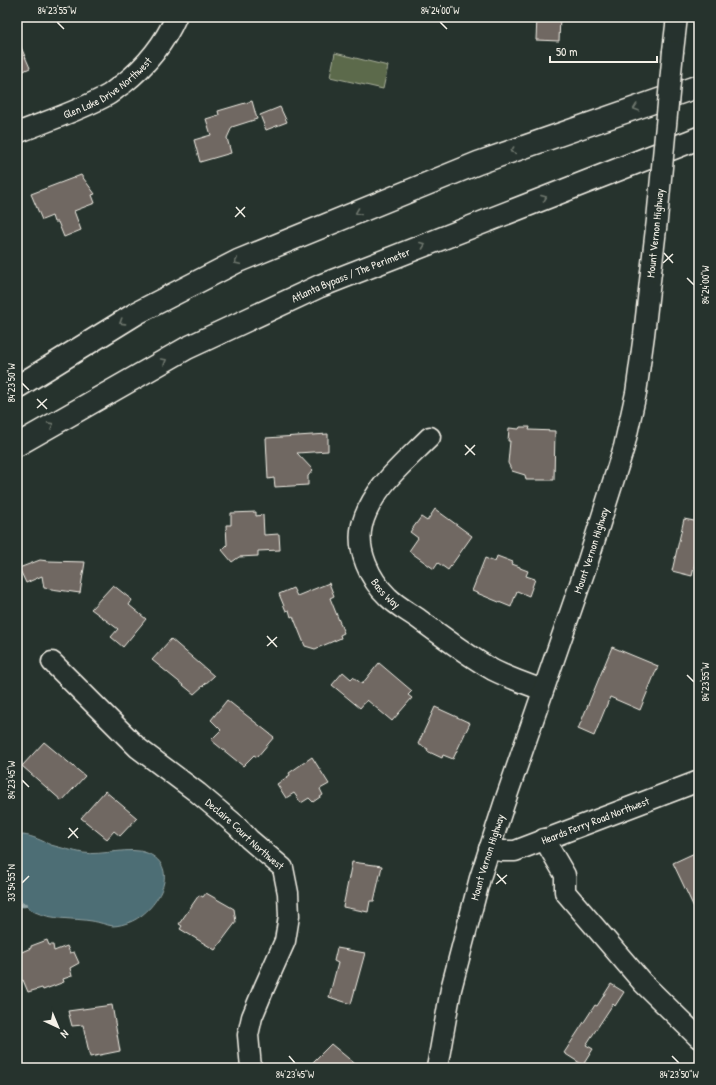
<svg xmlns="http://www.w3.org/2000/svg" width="716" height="1085" viewBox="0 0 716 1085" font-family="'Patrick Hand',sans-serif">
  <rect width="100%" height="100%" fill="#26332d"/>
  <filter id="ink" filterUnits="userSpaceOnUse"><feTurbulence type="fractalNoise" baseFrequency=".025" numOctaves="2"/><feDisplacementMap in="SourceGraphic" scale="8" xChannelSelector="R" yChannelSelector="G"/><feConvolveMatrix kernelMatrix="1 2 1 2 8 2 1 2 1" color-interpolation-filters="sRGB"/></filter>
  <g filter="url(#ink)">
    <path fill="#5c6b4c" stroke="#a8ae9a" d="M335,53l53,13 -5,23 -53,-12z"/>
    <path fill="#4e6e75" stroke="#90a2a3" d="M23,835c10,1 19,6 28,10 11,3 22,6 32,8 19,3 48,-7 64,0 36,15 9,59 -17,69 -5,2 -12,4 -17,4 -7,-1 -14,-4 -21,-5 -18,-3 -40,-1 -57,-9 -4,-2 -11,-7 -14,-11 -7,-9 -4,-49 -4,-63z"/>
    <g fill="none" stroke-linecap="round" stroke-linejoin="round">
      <path stroke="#90a2a3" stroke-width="4.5" d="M17,905h8"/>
    </g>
    <path fill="#706762" stroke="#f4f1e8" d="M537,17h23l-1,24 -23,-1z
      M17,38l13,30 -13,6z
      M252,101l5,18 -25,8 -5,11 4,15 -31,9 -6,-22 17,-5 -5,-16 13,-4 -1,-4z
      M280,107l7,15 -21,8 -6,-15z
      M81,175l14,19 -3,1 3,8 -21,8 7,19 -17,7 -6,-15h-4l-2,-6 -10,4 -11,-26z
      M520,427h10l-1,3 26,1 -1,49h-28l-1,-5 -13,-4 -4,-8 2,-22h-2l1,-13 10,1z
      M328,434v17l-31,2 16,17 -5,6v9l-33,2 -1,-9 -6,1 -2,-41z
      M435,509l37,27 -24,34 -10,-7 -4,6 -25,-18 9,-13 -8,-6 11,-15 6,4z
      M256,512v4l7,-1 1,20 15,-1 1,16 -22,1v5l-19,1 -7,5 -10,-12 5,-5 -1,-20h5v-12z
      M684,519l15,3v25l-7,29 -20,-5z
      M497,556l16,6 -1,2 8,3v1l8,3 -2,5 9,3 -6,17 -12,-5 -6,16 -39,-16 13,-33 10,4z
      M40,560l8,1 37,1 -5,31 -36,-5 -2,-12 -16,7 -7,-15z
      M329,583l5,13 -4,2 14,35 -4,2 1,3 -26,11 -10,-3 -12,-30 -2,1 -2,-7 -3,1 -7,-17 14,-6 4,8z
      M113,585l19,15 -3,5 17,14 -23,28 -12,-10 7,-8 -27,-20z
      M171,639l43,37 -20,18 -42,-34z
      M612,647l46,19 -18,44 -30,-13 -16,39 -16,-7z
      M379,663l33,28 -4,4 4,3 -20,23 -25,-21 -7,8 -28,-23 11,-13 8,7 2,-2 9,7z
      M227,700l47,37 -17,20 -3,-2 -11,11 -32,-26 10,-10 -10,-10z
      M435,707l35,16 -17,36 -10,-4 -1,3 -15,-7 1,-2 -10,-5z
      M44,742l41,34 -23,25 -40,-35z
      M312,757l17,27 -9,5 3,6 -10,7 -4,-4 -8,5 -7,-10 -8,5 -9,-14 13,-9 -1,-2z
      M105,791l32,27 -17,18 -6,-5 -7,8 -26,-21z
      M699,851v67l-26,-55z
      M352,862l30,4 -8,35h-4l-2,11 -25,-5z
      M206,893l28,16 2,13 -21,28 -35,-21 2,-3 -3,-2 20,-29 4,2z
      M47,940l2,5h4l1,6 13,-5 3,7 4,-1 5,11 -9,5 2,8 -9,3 1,3 -21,8 -1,-2 -14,4 -5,-12 -6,3v-29l14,-6v-2z
      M337,948l28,5 -14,51 -22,-7 9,-34 -4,-2z
      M611,984l13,8 -9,14 -2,-2 -27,41 7,4 -10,16 -19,-12 31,-48 2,1z
      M112,1005l8,46 -30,6 -7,-32 -11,1 -4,-15z
      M331,1044l29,24h-53z"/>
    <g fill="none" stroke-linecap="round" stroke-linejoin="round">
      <g stroke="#f4f1e8" stroke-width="23">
        <g id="minor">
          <path d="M673,51l4,-34"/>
          <path id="s1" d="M17,133c30,-12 62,-22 91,-38 5,-3 10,-8 15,-11 23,-18 41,-40 53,-67"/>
          <path id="s2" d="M430,437c-26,26 -58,51 -68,88 -6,25 8,55 26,72 9,9 21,15 32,23 23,17 48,36 73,50 16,8 33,14 50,20"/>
          <path id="s3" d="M52,662l86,86 60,45 39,33 12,13 34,29 5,25 1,23 -4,25 -21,47 -12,29 -4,18 3,33"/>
          <path d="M544,839l21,36v17l78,91 56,55"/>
          <path id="s4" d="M489,849l13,2h13l184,-70"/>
          <path id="s5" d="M437,1068l14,-79 29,-111 24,-74 84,-243 36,-114 12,-54 8,-58 7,-63"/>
        </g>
      </g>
      <g stroke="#f4f1e8" stroke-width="25">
        <g id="highway">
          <path d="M17,387l120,-74 101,-52 240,-98 221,-77"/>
          <path id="s6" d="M17,445l170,-97 133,-62 379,-148"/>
        </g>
      </g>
      <use href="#minor" stroke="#26332d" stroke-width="20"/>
      <use href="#highway" stroke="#26332d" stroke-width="22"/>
      <g stroke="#f4f1e8" stroke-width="23" stroke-linecap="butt">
        <path id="minor-bridge" d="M651,272l6,-52 16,-169"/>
      </g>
      <use href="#minor-bridge" stroke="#26332d" stroke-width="20"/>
    </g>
    <defs><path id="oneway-chevron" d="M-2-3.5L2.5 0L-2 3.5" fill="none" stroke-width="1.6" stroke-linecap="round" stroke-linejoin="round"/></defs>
    <g stroke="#6e766e">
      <use href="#oneway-chevron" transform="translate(636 108) rotate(161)"/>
      <use href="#oneway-chevron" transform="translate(513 151) rotate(160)"/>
      <use href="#oneway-chevron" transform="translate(544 198) rotate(-21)"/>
      <use href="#oneway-chevron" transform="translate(358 212) rotate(158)"/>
      <use href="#oneway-chevron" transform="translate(423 245) rotate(-21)"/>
      <use href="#oneway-chevron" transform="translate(237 262) rotate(155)"/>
      <use href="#oneway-chevron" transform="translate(122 322) rotate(148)"/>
      <use href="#oneway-chevron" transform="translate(164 361) rotate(-30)"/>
      <use href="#oneway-chevron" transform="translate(51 425) rotate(-29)"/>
    </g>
  </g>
  <path fill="none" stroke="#f4f1e8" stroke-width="1.5" d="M57,22l7,7M440,22l7,7M236,207l9,10M235,217l10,-10M664,253l9,10M663,263l10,-9M687,278l7,7M22,383l7,7M37,399l10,10M37,408l10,-9M465,445l10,10M465,455l10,-10M267,636l10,11M267,646l10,-9M687,675l7,7M22,780l7,7M69,828l9,10M68,838l10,-10M497,874l9,10M22,883l7,-7M496,884l11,-9M289,1056l6,7M672,1056l7,7"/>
  <g text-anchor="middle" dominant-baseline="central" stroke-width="3" stroke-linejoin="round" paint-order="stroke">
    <g font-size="11" fill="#f4f1e8" stroke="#26332d">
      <text stroke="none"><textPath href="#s1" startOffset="102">Glen Lake Drive Northwest</textPath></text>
      <text transform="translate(655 233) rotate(-84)">Mount Vernon Highway</text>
      <text stroke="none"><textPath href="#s6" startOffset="375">Atlanta Bypass / The Perimeter</textPath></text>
      <text stroke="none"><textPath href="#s5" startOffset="541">Mount Vernon Highway</textPath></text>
      <text stroke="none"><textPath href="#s2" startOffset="188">Bass Way</textPath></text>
      <text stroke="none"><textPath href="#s4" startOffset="112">Heards Ferry Road Northwest</textPath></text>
      <text stroke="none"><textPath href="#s3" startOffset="259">Declaire Court Northwest</textPath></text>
      <text stroke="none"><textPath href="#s5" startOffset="217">Mount Vernon Highway</textPath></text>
    </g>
  </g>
  <rect width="716" height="1085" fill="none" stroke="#26332d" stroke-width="44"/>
  <g transform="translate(58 1027) rotate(136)" stroke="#26332d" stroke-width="3" paint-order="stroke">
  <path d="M0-3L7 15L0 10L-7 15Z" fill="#f4f1e8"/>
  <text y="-6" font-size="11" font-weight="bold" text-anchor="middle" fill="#f4f1e8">N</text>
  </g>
  <path d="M550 56v6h107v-6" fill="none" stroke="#f4f1e8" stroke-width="2"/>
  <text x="556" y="56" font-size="12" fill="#f4f1e8" stroke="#26332d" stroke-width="3" paint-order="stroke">50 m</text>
  <rect x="22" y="22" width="672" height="1041" fill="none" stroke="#f4f1e8" stroke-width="1.5"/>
  <g font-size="10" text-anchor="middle" fill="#f4f1e8">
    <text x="57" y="14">84°23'55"W</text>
    <text x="440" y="14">84°24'00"W</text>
    <text transform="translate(705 285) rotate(-90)" y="4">84°24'00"W</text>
    <text transform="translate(11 383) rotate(-90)" y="4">84°23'50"W</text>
    <text transform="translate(705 682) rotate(-90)" y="4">84°23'55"W</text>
    <text transform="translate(11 780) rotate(-90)" y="4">84°23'45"W</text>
    <text transform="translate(11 883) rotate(-90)" y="4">33°54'55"N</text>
    <text x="295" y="1078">84°23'45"W</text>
    <text x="679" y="1078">84°23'50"W</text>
  </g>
</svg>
